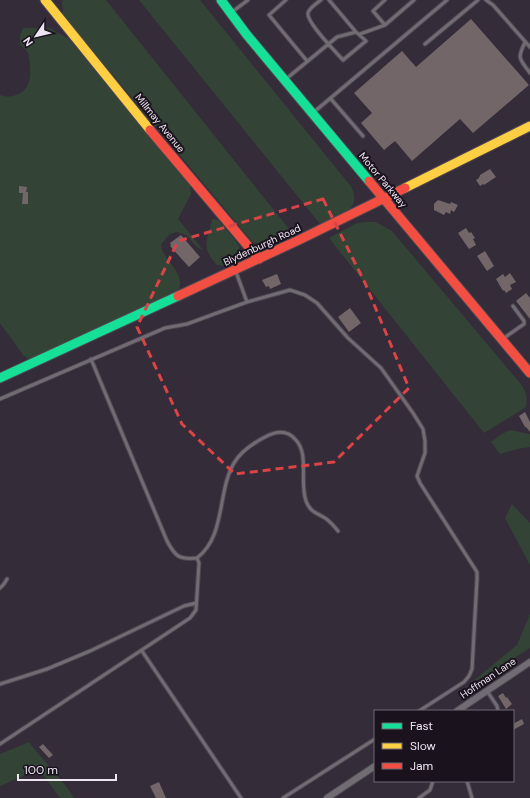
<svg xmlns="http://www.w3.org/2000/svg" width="530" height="798" viewBox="0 0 530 798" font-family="'DM Sans',sans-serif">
  <rect width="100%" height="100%" fill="#342c38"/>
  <path fill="#334436" d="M63,0h43l183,229 -2,6 -22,11h-7l-8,-7 -187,-224 -1,-13z
    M139,0h61l149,184c6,7 8,17 1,25l-30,15z
    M23,28h27l19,11 121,147 1,8 -13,25 25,31 -5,-2 -12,-13 -9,-3 -7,2 -9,10c1,15 19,24 19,39 0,4 -2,9 -4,12l-146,65 -6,-4 -24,-33v-228c6,2 10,2 16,0 18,-6 15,-27 12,-43l-8,-8v-9z
    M212,219l6,1c6,8 25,26 24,36l-18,10 -7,-1c-17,-18 -9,-25 -5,-46z
    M365,222h11l16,9 128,152c6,7 8,15 6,24l-42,26 -155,-195 28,-15z
    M510,430l20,4v13l-13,2 -17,5 -9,-12 9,-7z
    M512,504l18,19v42l-25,-47z
    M530,614v34l-41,26 -18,9 46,-38z
    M29,742c14,19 32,35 45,56h-14l-21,-29 -39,17v-32z"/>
  <path fill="#726669" d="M471,19l58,66 -56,48 -13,-14 -48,42 -17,-20 -11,9 -23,-27 11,-10 -18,-20 48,-42 14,16z
    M490,169l6,8 -12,8 -1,-1 -3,2 -4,-6 3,-2 1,-3z
    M19,186l8,1 -1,5h2v12h-6l1,-11h-4z
    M438,200l12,4 1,-2 7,3 -4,7 -3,-2 -1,4 -4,-2 -2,3 -10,-5v-6z
    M466,228l3,5 2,-1 4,6 -2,1 3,6 -7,4 -11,-16z
    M181,235l19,22 -11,10 -19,-21 1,-1 -1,-2z
    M485,251l9,15 -7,5 -10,-15z
    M510,273l6,9 -6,3 2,4 -6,4 -2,-3 -1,1 -7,-12 7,-5 2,3z
    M277,274l4,10 -11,5 -1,-3 -3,1 -4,-7z
    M526,293l4,5v21l-14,-18z
    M350,308l11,15 -12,9 -11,-15z
    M525,412l5,10v10l-4,-5h-1l-6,-11z
    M503,693l3,5 1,-1 5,7 -6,5 -8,-13z
    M522,719l2,5 -11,6v-6z
    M43,744l10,11 -4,3 -10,-11z
    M159,782l7,16h-10l-6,-12z"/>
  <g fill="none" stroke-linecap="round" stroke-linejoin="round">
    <g stroke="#4e4751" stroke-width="5">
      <path id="lane" d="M286,0l-17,15 38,46
        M329,0l27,32
        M486,0l7,5 37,42
        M232,12l16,-12
        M385,25l-12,-14 12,-11
        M360,34l25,-9 29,-25
        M525,42c-8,17 -6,16 5,31
        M425,44l53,-44
        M286,79l51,-42 19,-5 10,9 -23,19c-7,-8 -37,-38 -35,-47 1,-5 9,-10 13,-13
        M331,99l32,37
        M314,112l133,-112
        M236,272l11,30
        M504,338l20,-14v-3l-11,-15
        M91,359l76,182c8,15 12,19 30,17
        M0,399l165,-71 22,-4 60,-22 43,-12 15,5 12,8 31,35 33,30 32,45 10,16 2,12v12l-8,23 3,7 57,89v7l-5,90 -3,7 -5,6 -45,29
        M0,588l4,-4 3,-5
        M142,651l99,147
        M0,684l47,-15 43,-18 94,-45 12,-3
        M487,691l10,15 1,5
        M0,744l190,-126 6,-8 3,-47 -2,-5c29,-22 20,-66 37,-95 7,-12 21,-21 33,-27 10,-5 20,-6 28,3 15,15 4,42 11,62 4,11 11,12 19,17 6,4 9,8 13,13
        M467,781l5,17
        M283,798l92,-59
        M419,798l11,-8 3,-9"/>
    </g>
    <g stroke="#4e4751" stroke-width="8">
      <path id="street" d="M457,711l73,-49
        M327,798l48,-32"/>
    </g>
    <g stroke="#4e4751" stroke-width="11">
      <path id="fast" d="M221,0l26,35 122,146
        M0,378l178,-82"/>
    </g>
    <g stroke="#4e4751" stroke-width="11">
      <path id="slow" d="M45,0l105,130
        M405,188l125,-62"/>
    </g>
    <g stroke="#4e4751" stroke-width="11">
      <path id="jam" d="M150,130l109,129
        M369,181l161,192
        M178,296l123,-57 104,-51"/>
    </g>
    <use href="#lane" stroke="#716b74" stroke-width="3"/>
    <use href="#street" stroke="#716b74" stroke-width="6"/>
    <use href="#fast" stroke="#16e098" stroke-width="9"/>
    <use href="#slow" stroke="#ffcf43" stroke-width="9"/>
    <use href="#jam" stroke="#f24e42" stroke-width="9"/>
  </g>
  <path fill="none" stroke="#da4446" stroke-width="3" stroke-dasharray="8 5" stroke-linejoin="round" d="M323,199l42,84 44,105 -75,74 -99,12 -53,-50 -45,-97 41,-86z"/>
  <g text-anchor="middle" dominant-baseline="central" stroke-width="4" stroke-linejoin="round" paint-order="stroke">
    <g font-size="10" fill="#eee5f3" stroke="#1a131d">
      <text transform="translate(160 123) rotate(51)">Millmay Avenue</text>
      <text transform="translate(383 180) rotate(50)">Motor Parkway</text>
      <text transform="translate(262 245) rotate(-25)">Blydenburgh Road</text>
      <text transform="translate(488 678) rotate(-34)">Hoffman Lane</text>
    </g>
  </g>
  <rect x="374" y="710" width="140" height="72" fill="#1a131d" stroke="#6f6773"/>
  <rect x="382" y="723" width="20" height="6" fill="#16e098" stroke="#6f6773"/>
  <text x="410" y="730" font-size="12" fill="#eee5f3">Fast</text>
  <rect x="382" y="743" width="20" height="6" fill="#ffcf43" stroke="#6f6773"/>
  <text x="410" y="750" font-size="12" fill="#eee5f3">Slow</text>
  <rect x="382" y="763" width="20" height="6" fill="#f24e42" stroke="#6f6773"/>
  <text x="410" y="770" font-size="12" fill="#eee5f3">Jam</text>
  <g transform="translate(36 36) rotate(235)" stroke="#1a131d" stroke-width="3" paint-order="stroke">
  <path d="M0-3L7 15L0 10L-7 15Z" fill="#eee5f3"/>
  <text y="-6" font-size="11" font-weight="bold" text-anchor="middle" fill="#eee5f3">N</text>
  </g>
  <path d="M18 774v6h98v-6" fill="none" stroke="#eee5f3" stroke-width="2"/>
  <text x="24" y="774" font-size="12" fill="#eee5f3" stroke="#1a131d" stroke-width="3" paint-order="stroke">100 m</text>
</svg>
